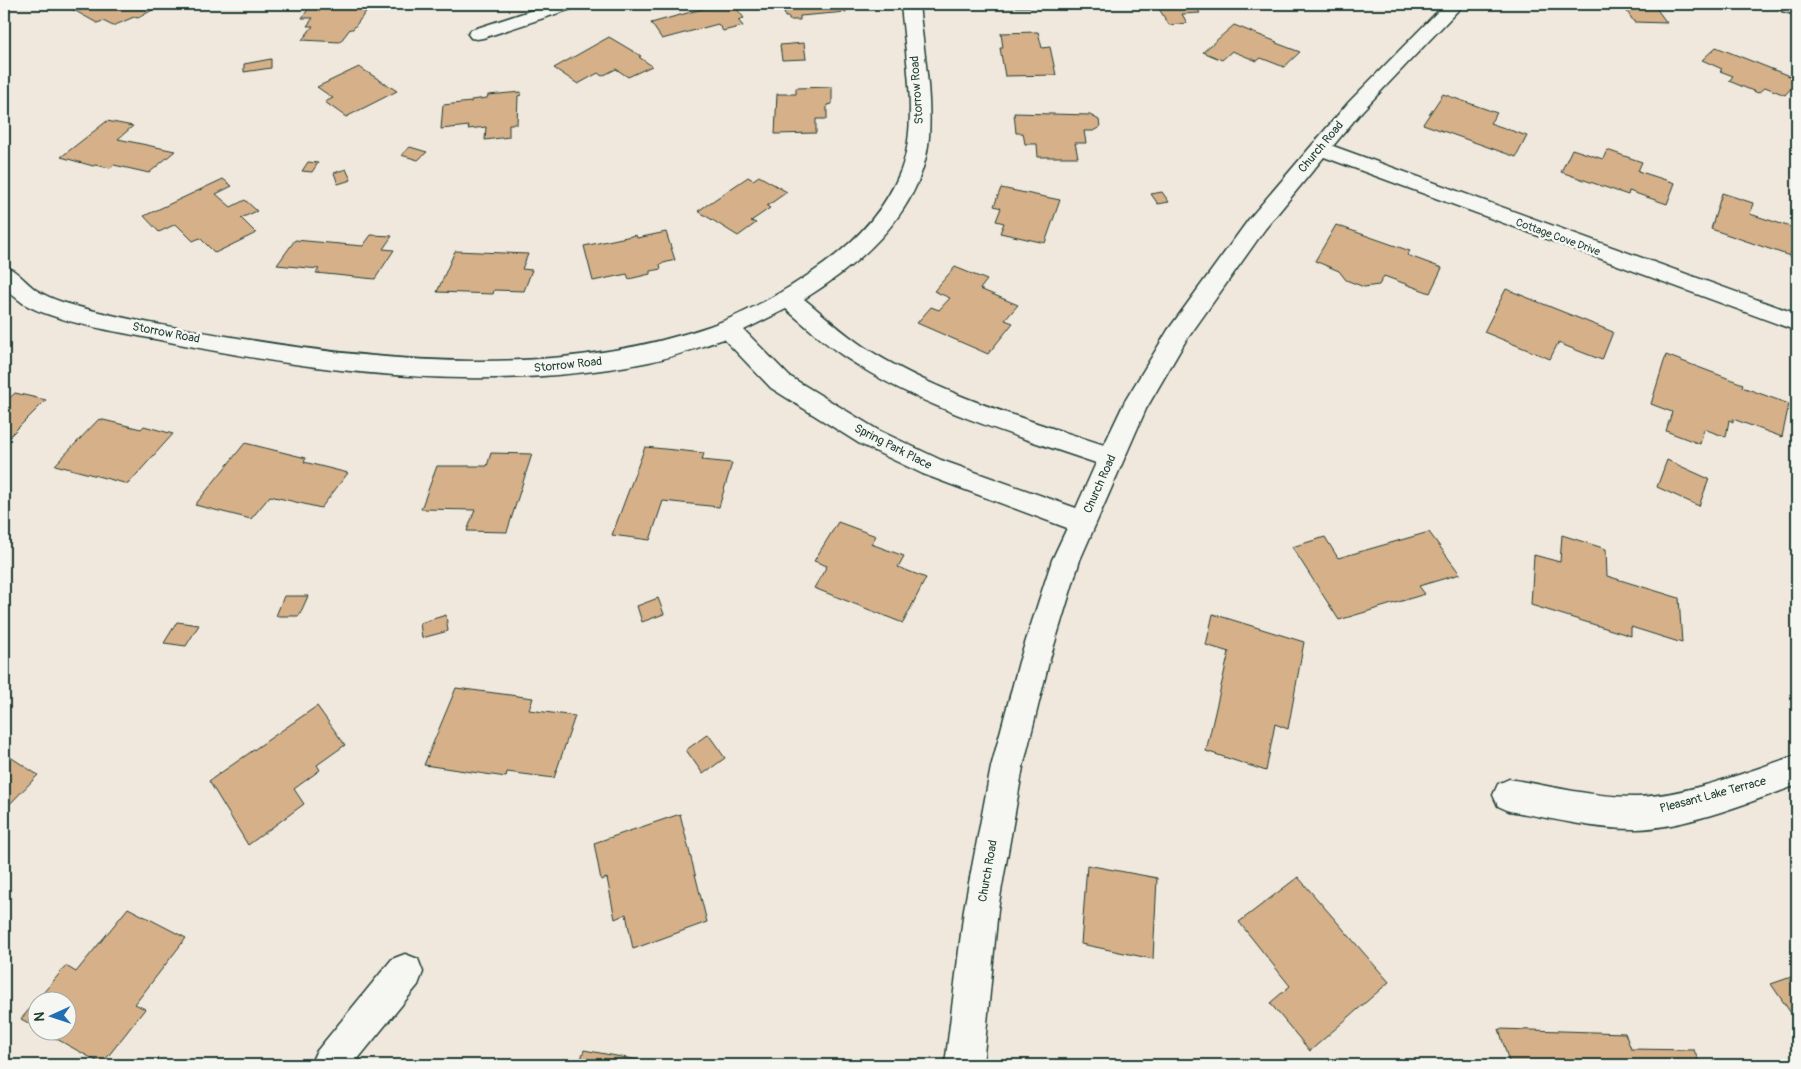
<svg xmlns="http://www.w3.org/2000/svg" width="1801" height="1069" viewBox="0 0 1801 1069" font-family="Pangolin,sans-serif">
  <rect width="100%" height="100%" fill="#f0e8dd"/>
  <filter id="ink" filterUnits="userSpaceOnUse"><feTurbulence type="fractalNoise" baseFrequency=".02" numOctaves="2"/><feDisplacementMap in="SourceGraphic" scale="10" xChannelSelector="R" yChannelSelector="G"/><feConvolveMatrix kernelMatrix="1 2 1 2 8 2 1 2 1" color-interpolation-filters="sRGB"/></filter>
  <g filter="url(#ink)">
    <path fill="#d6b088" stroke="#1f3d34" d="M80,4h83l-25,14 -4,-1 -21,9 -10,-5 -6,2 -27,-15z
      M325,4h14l32,1 -18,24h-3l-10,13 -38,-2 11,-14h-6l6,-8h-11l7,-10h12z
      M720,4h13l11,14 -6,2 5,6 -20,5 -5,-7 -56,15 -11,-16z
      M783,4h61l2,8 -46,4v4h-11v-3h-4z
      M997,4h37v3h-37z
      M1156,4h38l6,9 -18,1 5,9 -18,2z
      M1622,4h37l3,4h-6l11,15 -33,-1z
      M1234,25l43,17 -1,1 24,9 -16,15 -23,-9 -4,3 -25,-10 -10,9 -19,-8z
      M1038,32l4,16 8,-1 6,28 -51,1 -5,-28h3l-2,-15z
      M609,37l32,19 -2,1 13,9 -24,11 -12,-8 -14,7 -4,-3 -20,11 -24,-16z
      M804,43l2,16 -24,1 -2,-15z
      M1716,47l81,32v3l-12,13 -20,-8 -7,6 -29,-12 4,-5 -13,-5 2,-2 -20,-9z
      M271,59v9l-27,4v-8z
      M359,67l38,24 -51,26 -21,-15 8,-4 -16,-11z
      M832,87v17l-5,1v14h-11v14l-41,1 2,-40h19v-6z
      M521,92v3l-3,1 -1,28h-8v13l-24,3 1,-13 -18,2 1,-3 -28,3 2,-24 28,-3v-2l16,-2 1,-3z
      M1443,94l54,19 -7,10 37,13 -11,21 -93,-33z
      M1014,113l76,2 9,5 1,7 -7,4h-9l2,12h-11l3,14h-40l-1,-13h-12l-2,-11h-7z
      M107,121l26,5 -15,13 57,12 -26,22 -35,-8 -4,3 -15,-3 -2,1 -32,-9z
      M410,147l17,5 -9,8 -17,-5z
      M1572,149l31,10 4,-9 35,12 -4,9 37,12 -8,21 -38,-13 -1,4 -67,-23z
      M308,162l10,1 -6,9 -10,-1z
      M346,169l5,11 -13,4 -4,-11z
      M759,176l28,16 -20,14 3,2 -19,13 5,2 -18,13 -40,-25 50,-34 5,3z
      M223,179l9,7 -16,8 15,13 14,-7 12,11 -16,7 15,15 -41,20 -15,-15 -7,3 -17,-17 -17,8 -15,-16z
      M1001,188l59,12 -15,43 -45,-10 4,-10 -8,-2 5,-13 -7,-2z
      M1162,192l7,10 -11,2 -7,-10z
      M1722,193l31,10 -3,11 47,15v25l-6,-2 -1,4 -79,-27z
      M1336,225l74,26 -3,4 35,13 -12,25 -46,-17 -5,9 -15,2 -18,-7 -7,-9 -24,-10z
      M666,232l9,28 -15,4 1,5 -11,2v3l-21,5 -2,-5 -34,7 -9,-35 52,-11 1,3z
      M371,235l21,1 -9,13 11,1 -19,29 -59,-6 3,-4 -42,-4 18,-25 68,6z
      M455,251l73,3 -6,15 10,1 -8,21 -30,-1 -1,4 -56,-2z
      M955,267l32,13 -7,9 38,16 -13,15 8,3 -25,31 -71,-31 14,-16 8,3 11,-12 -16,-7z
      M1506,289l107,43 -11,28 -44,-17 -8,16 -66,-27z
      M1666,355l77,29 -1,3 47,17 -7,33 -49,-18v3l-4,-2 -3,17 -22,-8 -4,15 -34,-13 6,-19 -21,-8z
      M15,393l31,7 -42,42v-39z
      M99,419l42,10 3,-3 29,8 -45,50 -73,-19z
      M245,443l61,15 -2,4 44,11 -27,35 -51,-12 -19,23 -56,-14z
      M645,447l59,6 -2,7 30,3 -13,44 -56,-6 -13,39 -38,-5z
      M491,453l41,1 -25,78 -40,-1 8,-21 -54,-1 16,-43h50z
      M1667,460l42,19 -10,27 -42,-19z
      M838,522l38,14 -5,8 33,12 -6,11 28,11 -23,45 -89,-35 13,-22 -13,-5z
      M1429,532l31,42 -41,12 6,8 -86,26 -47,-73 33,-10 13,21z
      M1562,535l44,14 1,27 72,22 3,45 -51,-16v9l-100,-31 3,-50 26,7z
      M284,596h24l-9,20h-23z
      M658,598l6,16 -22,8 -5,-16z
      M1213,614l91,28 -16,87 -13,-5 -9,47 -60,-20 23,-99 -23,-7z
      M446,615l2,16 -26,7 -2,-15z
      M177,622l22,3 -13,21 -22,-3z
      M456,688l77,10 -4,12 46,6 -21,62 -47,-6 -1,5 -82,-12z
      M317,706l28,39 -28,20 3,5 -26,19 10,15 -56,41 -39,-64z
      M708,734l17,24 -22,16 -17,-24z
      M4,753l34,22 -34,35z
      M680,814l27,108 -74,27 -7,-35 -11,5 -8,-41 -6,2 -7,-37z
      M1087,865l70,13 -4,81 -72,-15z
      M1298,877l91,105 -79,69 -40,-48 20,-17 -51,-64z
      M128,908l58,30 -51,66 10,5 -43,55 -58,-32h24v-30h-30v26l-17,-9 45,-53 10,6z
      M1797,975v47l-26,-38z
      M1499,1029l126,4 6,16 63,1 6,15h-190z
      M584,1050l59,11 -1,4h-63z"/>
    <g fill="none" stroke-linecap="round" stroke-linejoin="round">
      <g stroke="#1f3d34" stroke-width="3">
        <path id="minor" d="M551,4h26l-3,4 -91,30 -6,1 -6,-1 -3,-4 3,-4z
          M901,4h18c4,43 13,89 10,133 -6,73 -67,126 -125,162 20,16 39,34 60,48 73,47 158,71 240,98l21,-44 43,-71 81,-111 99,-116 97,-99h19l-102,107 -29,35 464,168v17l-473,-174 -59,72 -80,113 -39,67 -66,151 -31,102 -26,105 -25,142 -15,156h-38l19,-156 27,-142 28,-105 33,-102 15,-32 -144,-54 -63,-30 -89,-56 -47,-49c-25,8 -50,18 -75,23 -164,33 -332,11 -494,-23 -37,-7 -99,-17 -131,-35 -7,-5 -14,-11 -20,-17v-21c13,4 21,16 32,24 8,5 17,9 26,12 52,16 110,25 164,34 159,27 329,43 484,-10 30,-10 66,-30 92,-47 43,-27 80,-61 99,-109 18,-48 4,-116 0,-166zM786,309c20,17 40,36 62,50 76,50 163,75 248,104l-20,45 -135,-48 -63,-30 -89,-54 -45,-46z
          M1781,4h16v11l-15,-4 -3,-4z
          M1797,755v30c-46,17 -112,43 -160,44 -43,1 -86,-11 -128,-18l-11,-5 -5,-11 5,-11 11,-5c42,7 86,19 129,18 51,-2 111,-26 159,-42z
          M405,954l13,5 5,13 -5,13 -65,80h-43l6,-13 76,-93z"/>
      </g>
      <use href="#minor" fill="#f6f6f2" fill-rule="evenodd"/>
    </g>
  </g>
  <g text-anchor="middle" dominant-baseline="central" stroke-width="5" stroke-linejoin="round" paint-order="stroke">
    <g font-size="11" fill="#1f3d34" stroke="#f6f6f2">
      <text transform="translate(1558 237) rotate(20)">Cottage Cove Drive</text>
    </g>
    <g font-size="12" fill="#1f3d34" stroke="#f6f6f2">
      <text transform="translate(917 90) rotate(-94)">Storrow Road</text>
      <text transform="translate(1321 147) rotate(-50)">Church Road</text>
      <text transform="translate(166 333) rotate(11)">Storrow Road</text>
      <text transform="translate(568 365) rotate(-6)">Storrow Road</text>
      <text transform="translate(893 447) rotate(27)">Spring Park Place</text>
      <text transform="translate(1100 484) rotate(-66)">Church Road</text>
      <text transform="translate(1713 795) rotate(-15)">Pleasant Lake Terrace</text>
      <text transform="translate(988 871) rotate(-80)">Church Road</text>
    </g>
  </g>
  <rect width="1801" height="1069" fill="none" stroke="#f6f6f2" stroke-width="20"/>
  <rect x="10" y="10" width="1781" height="1049" fill="none" stroke="#1f3d34" stroke-width="2" filter="url(#ink)"/>
  <g transform="translate(52 1016) rotate(267)"><circle r="24" fill="#f6f6f2" stroke="#a0aca6"/>
  <path d="M0-4L9 19L0 12L-9 19Z" fill="#1f6fb2"/>
  <text y="-8" font-size="14" font-weight="bold" text-anchor="middle" fill="#1f3d34">N</text>
  </g>
</svg>
